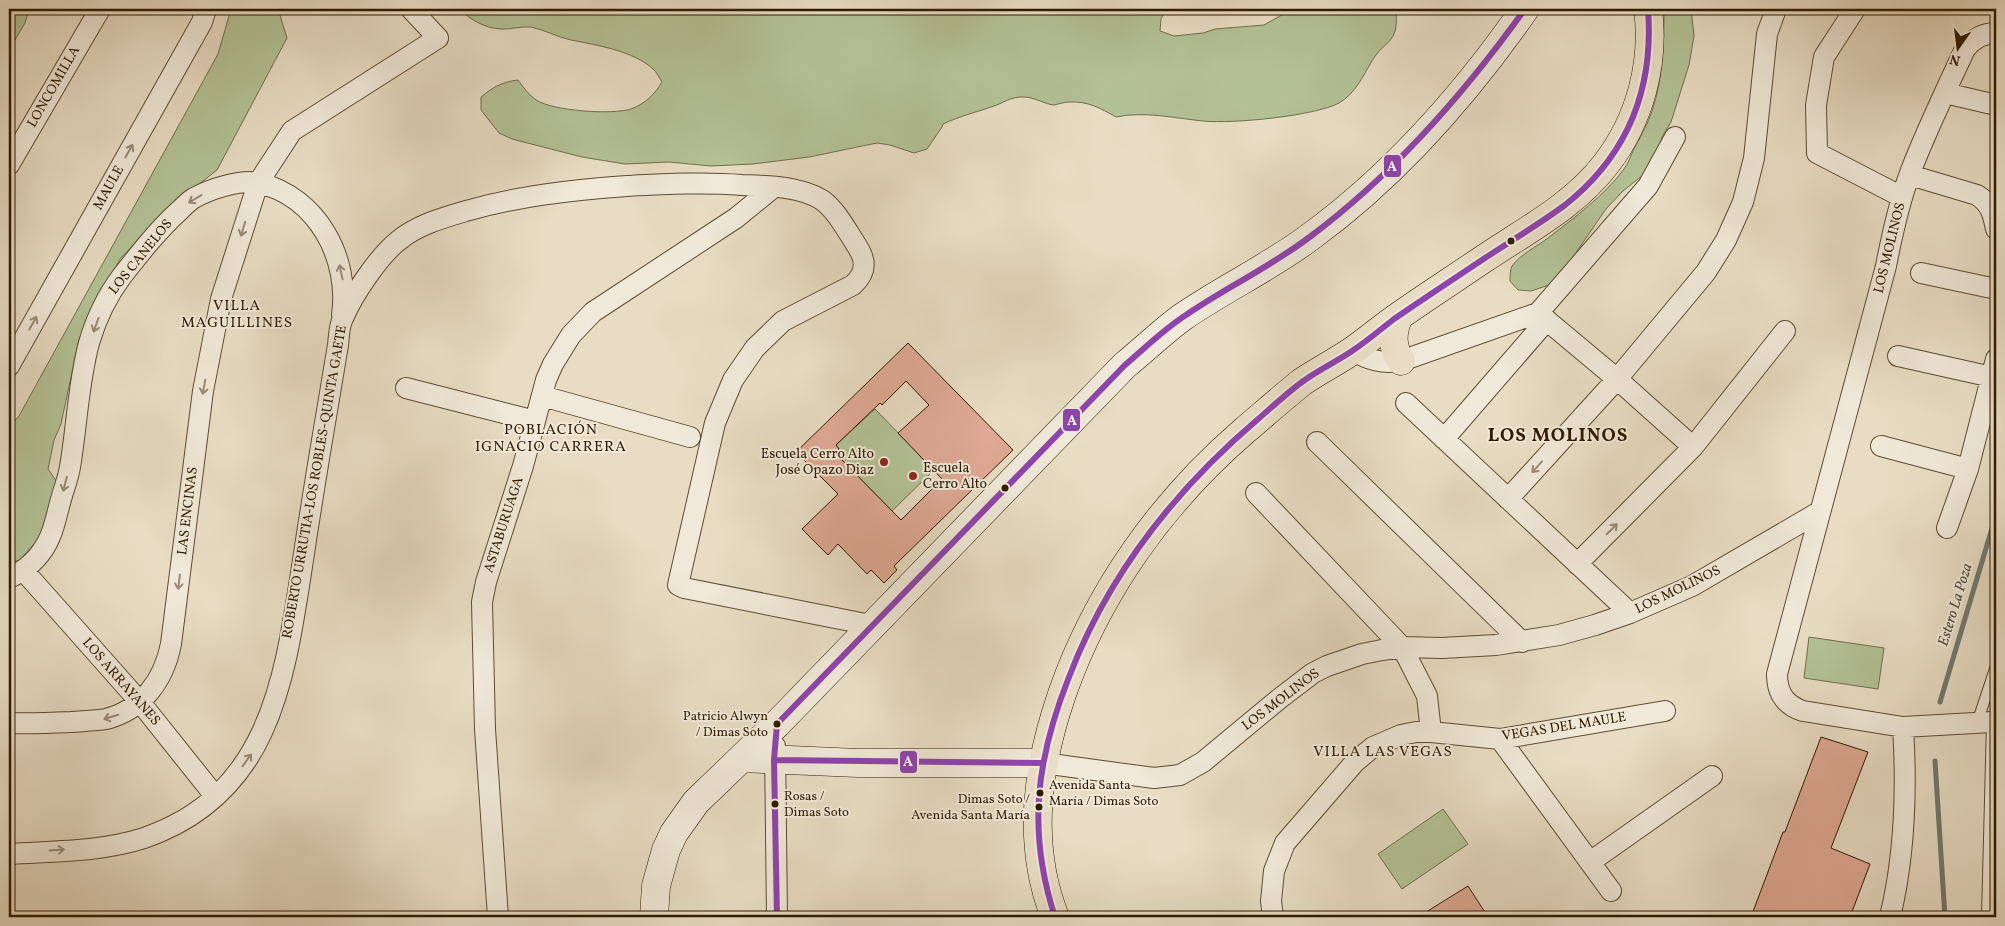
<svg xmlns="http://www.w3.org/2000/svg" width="2005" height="926" viewBox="0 0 2005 926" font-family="Vollkorn,serif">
  <rect width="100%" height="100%" fill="#e8ddc4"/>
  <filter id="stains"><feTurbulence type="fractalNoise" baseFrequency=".004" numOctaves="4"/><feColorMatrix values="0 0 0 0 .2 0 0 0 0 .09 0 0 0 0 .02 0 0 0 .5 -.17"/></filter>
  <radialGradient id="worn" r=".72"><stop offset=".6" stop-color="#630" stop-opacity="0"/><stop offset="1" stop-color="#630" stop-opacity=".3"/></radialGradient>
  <path fill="#b3c296" stroke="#716e4b" d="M9,9h20l-4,14 -16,27z
    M231,9h47l9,29 -70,132 -51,40 -46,49 -41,80 -18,85 -7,16 -6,29 9,13 -15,53 -23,26h-10v-134l10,-11 199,-362z
    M460,9h706l-5,10 -1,12 14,5 29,-3 12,-4 49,-4 25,-14 8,-2h95l4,4c3,31 -12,27 -24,48 -9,15 -17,33 -33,42 -25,13 -106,21 -136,18 -29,-3 -58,-10 -87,-4 -16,-9 -28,-16 -47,-15 -5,0 -10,2 -15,3 -7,0 -20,-8 -30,-8 -13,-1 -22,7 -33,10 -17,6 -31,9 -48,17l-1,3 -15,22 -13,4 -24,-8 -13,-2 -68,14 -56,7 -42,2 -42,-4 -44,2 -43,-7 -70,-18 -13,-6 -18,-23v-13c12,-10 21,-15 37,-17 5,7 11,15 18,20 17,11 76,15 95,9 14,-5 24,-15 31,-27 -3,-4 -5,-10 -9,-13 -19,-18 -57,-24 -82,-29 -14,-3 -26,-10 -40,-13 -11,-1 -21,3 -31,2 -15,-1 -30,-9 -40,-20z
    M1664,9h27l3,27 -5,29 -18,57 -9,15 -4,14 -15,24 -20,16 -17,18 -51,74 -24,8 -13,-1 -8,-9c0,-5 0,-11 2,-15 9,-12 24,-19 36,-28 26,-20 57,-43 76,-69 6,-8 7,-16 12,-24 6,-11 12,-22 16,-34 11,-32 12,-69 12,-102z
    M875,409l59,61 -42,41 -57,-58 4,-4 -3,-4z
    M1809,637l75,11 -6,41 -74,-11z
    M1443,809l25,35 -66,45 -24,-35z"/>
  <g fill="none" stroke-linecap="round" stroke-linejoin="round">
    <path stroke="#6f7a71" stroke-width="5" d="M1940,702l56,-187
      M1935,761l10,156"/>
  </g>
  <path fill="#dfa995" stroke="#2f1b00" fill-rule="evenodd" d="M908,343l105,107 -119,116 3,4 -13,13 -13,-13 -4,4 -29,-30 -10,11 -26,-26 36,-35 -42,-42zM906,381l23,24 -31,28 44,46 -41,41 -66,-67 4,-4 -3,-4 44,-42 2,2z
    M1821,737l47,15 -37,96 39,16 -20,53h-99l32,-85h2z
    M1468,886l20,31h-70z"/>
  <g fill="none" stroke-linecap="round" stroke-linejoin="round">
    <g stroke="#5d4c31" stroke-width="12">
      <path id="lane" d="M1977,723l19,-57
        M1987,917l5,-195 3,-1"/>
    </g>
    <g stroke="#5d4c31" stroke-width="22">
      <path id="street" d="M1855,9l-31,48 -8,48 1,48 85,44
        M1945,93l51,12
        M9,165l91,-156
        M1910,175l67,20c14,9 16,19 19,34
        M1921,273l75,16
        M1538,313l79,66 76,68
        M1352,350c16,10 30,14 49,11l137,-48 110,-127 27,-49
        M1898,356l94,21
        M9,366l193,-344 4,-13
        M406,388l129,33
        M542,396l148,41
        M1406,403l224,210
        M1444,439l103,-119
        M1317,442l205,200
        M1881,446l87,23
        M1256,493l146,154 25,49 4,36
        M1508,499l109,-120 89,-107 20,-32 17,-38 11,-44 13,-124 9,-25
        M1947,528l21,-59 28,-110
        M1577,564l116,-117 92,-116
        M23,570l117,132 75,94
        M9,578c16,-7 30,-20 38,-35 7,-12 9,-26 13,-40 3,-12 8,-24 10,-36 7,-41 8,-83 19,-124 7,-24 18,-47 33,-67 18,-23 36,-46 58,-66 4,-4 9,-9 14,-12 16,-9 47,-19 65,-15 59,14 91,76 83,132
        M1992,722l-89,5 -100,-16c-18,-6 -26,-18 -26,-37l109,-408c6,-31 13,-63 24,-93 16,-42 36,-83 55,-124 8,-10 18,-16 31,-16
        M9,723c20,1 41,0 62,-1 11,-1 24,-1 35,-3 36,-9 58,-39 65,-75l32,-253 18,-92 37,-116 34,-52 146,-93 -27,-29
        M1500,739l111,152
        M775,746l2,171
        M1043,763l111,15 26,-3 23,-13 76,-63 34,-26 14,-7 35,-12 20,-4 20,-3 40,1 54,-3 63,-10 36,-10 35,-12 62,-27 127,-74
        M9,854c44,-3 92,-2 135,-16 128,-44 141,-162 159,-278 8,-54 17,-108 26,-161 3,-18 6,-36 9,-54 1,-9 1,-19 5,-27 10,-23 35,-61 55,-77 19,-16 44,-23 68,-30 52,-15 106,-21 161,-25 39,-2 76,-4 115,-1 25,1 58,1 80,15 14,10 24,29 33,43 11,16 13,28 -2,42l-70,36 -28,27 -22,32 -18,43 -37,162 6,3 187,37
        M1590,862l122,-86
        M498,917l-13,-188 -3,-127 4,-20 37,-116 23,-86 7,-16 18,-29 22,-23 143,-94 38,-31
        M1273,917l-2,-16 3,-30 11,-28 70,-81 18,-15 28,-12 15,-3h15l69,7 165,-28
        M1890,917c15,-62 17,-126 13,-190"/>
    </g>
    <g stroke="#2f1b00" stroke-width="29">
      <path id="secondary" d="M742,758l116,5h185
        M654,917l2,-31 10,-36 8,-17 22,-31 81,-78 348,-359c20,-16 39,-35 59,-49 41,-28 86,-49 126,-79 85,-62 155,-142 215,-228"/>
    </g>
    <g stroke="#2f1b00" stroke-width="29">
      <path id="primary" d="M1399,316c-7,16 -8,30 2,45
        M1055,917c-29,-74 -18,-150 7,-223 36,-103 100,-192 182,-263 19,-16 38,-33 58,-49 16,-11 34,-20 50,-31 16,-11 31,-24 47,-35 27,-19 55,-37 83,-56 43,-29 92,-54 124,-96 34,-44 49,-101 42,-155"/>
    </g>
    <use href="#lane" stroke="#f0e9d9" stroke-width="10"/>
    <use href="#street" stroke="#f0e9d9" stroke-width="20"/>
    <use href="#secondary" stroke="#f0e9d9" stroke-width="28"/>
    <use href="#primary" stroke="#e8ddc4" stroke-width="28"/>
    <g stroke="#f0e9d9" stroke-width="10">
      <path id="bus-1" d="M774,760l269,3
        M777,917l-3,-157 3,-36 348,-359c20,-17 39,-36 61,-50 41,-28 86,-49 125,-79 84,-63 153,-142 214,-227
        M1055,917c-28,-86 -19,-157 14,-240 39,-102 106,-187 188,-257 15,-13 30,-27 45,-38 16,-12 34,-20 50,-31 15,-10 28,-21 42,-32 29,-20 58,-39 88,-59 27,-18 56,-35 83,-55 63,-50 89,-117 83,-196"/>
    </g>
    <use href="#bus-1" stroke="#8e44ad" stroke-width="6"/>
  </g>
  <defs><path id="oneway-shaft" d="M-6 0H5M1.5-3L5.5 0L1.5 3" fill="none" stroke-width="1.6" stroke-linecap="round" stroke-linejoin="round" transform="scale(1.25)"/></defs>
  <g stroke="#998c77">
    <use href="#oneway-shaft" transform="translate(129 151) rotate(-61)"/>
    <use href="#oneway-shaft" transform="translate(195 199) rotate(149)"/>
    <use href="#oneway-shaft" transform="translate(243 229) rotate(107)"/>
    <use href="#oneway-shaft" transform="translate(341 272) rotate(-102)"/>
    <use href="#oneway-shaft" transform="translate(33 323) rotate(-61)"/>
    <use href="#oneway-shaft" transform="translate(96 325) rotate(110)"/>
    <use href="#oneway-shaft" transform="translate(204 387) rotate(100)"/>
    <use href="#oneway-shaft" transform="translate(1537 467) rotate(132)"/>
    <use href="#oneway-shaft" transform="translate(65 484) rotate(105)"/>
    <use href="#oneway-shaft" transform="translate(1612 529) rotate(-45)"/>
    <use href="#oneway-shaft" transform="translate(179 582) rotate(97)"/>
    <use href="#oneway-shaft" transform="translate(111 717) rotate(163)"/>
    <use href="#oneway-shaft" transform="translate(247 760) rotate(-55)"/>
    <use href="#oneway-shaft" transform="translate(57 850) rotate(-4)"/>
  </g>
  <g fill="#2f1b00" stroke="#f0e9d9" stroke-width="2">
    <circle cx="1511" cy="241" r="4.5"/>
    <circle cx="1005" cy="488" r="4.5"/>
    <circle cx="777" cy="724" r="4.5"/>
    <circle cx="1040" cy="793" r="4.5"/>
    <circle cx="775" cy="804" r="4.5"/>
    <circle cx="1039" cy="807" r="4.5"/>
  </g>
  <g fill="#8f2418" stroke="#f0e9d9" stroke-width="2">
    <circle cx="884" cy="462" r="5"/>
    <circle cx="913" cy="476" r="5"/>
  </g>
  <g text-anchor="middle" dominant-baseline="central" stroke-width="4" stroke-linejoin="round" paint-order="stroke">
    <g font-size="13" fill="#2f1b00" stroke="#f0e9d9" text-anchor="end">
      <text x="768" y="717">Patricio Alwyn<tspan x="768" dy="16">/ Dimas Soto</tspan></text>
      <text x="1049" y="786" text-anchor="start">Avenida Santa<tspan x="1049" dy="16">María / Dimas Soto</tspan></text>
      <text x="784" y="797" text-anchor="start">Rosas /<tspan x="784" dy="16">Dimas Soto</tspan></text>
      <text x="1030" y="800">Dimas Soto /<tspan x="1030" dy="16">Avenida Santa María</tspan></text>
    </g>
    <g font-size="14" fill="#2f1b00" stroke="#f0e9d9">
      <text transform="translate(54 87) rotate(-60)">LONCOMILLA</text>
      <text transform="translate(109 188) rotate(-61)">MAULE</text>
      <text transform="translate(1890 248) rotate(-76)">LOS MOLINOS</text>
      <text transform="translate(141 257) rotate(-51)">LOS CANELOS</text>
      <text transform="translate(315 482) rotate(-80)">ROBERTO URRUTIA-LOS ROBLES-QUINTA GAETE</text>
      <text transform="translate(188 511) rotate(-83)">LAS ENCINAS</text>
      <text transform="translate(504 525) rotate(-72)">ASTABURUAGA</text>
      <text transform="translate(1678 590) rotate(-26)">LOS MOLINOS</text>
      <text transform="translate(121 682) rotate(49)">LOS ARRAYANES</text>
      <text transform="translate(1281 700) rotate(-37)">LOS MOLINOS</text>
      <text transform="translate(1564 727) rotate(-9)">VEGAS DEL MAULE</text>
    </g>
    <g font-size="14" fill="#2f1b00" stroke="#f0e9d9" text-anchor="end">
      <text x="874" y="454">Escuela Cerro Alto<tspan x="874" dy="16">José Opazo Diaz</tspan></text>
      <text x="923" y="468" text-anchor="start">Escuela<tspan x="923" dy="16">Cerro Alto</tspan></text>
    </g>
    <g font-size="15" letter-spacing="1" fill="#2f1b00" stroke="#f0e9d9">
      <text x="237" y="306">VILLA<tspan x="237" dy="17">MAGUILLINES</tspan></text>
      <text x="551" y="430">POBLACIÓN<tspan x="551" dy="17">IGNACIO CARRERA</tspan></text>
      <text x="1383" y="752">VILLA LAS VEGAS</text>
    </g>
    <g font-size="15" font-style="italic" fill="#4f4b38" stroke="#f0e9d9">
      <text transform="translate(1956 605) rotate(-73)">Estero La Poza</text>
    </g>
    <g font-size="19" font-weight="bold" letter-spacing="1" fill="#2f1b00" stroke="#f0e9d9">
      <text x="1558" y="436">LOS MOLINOS</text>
    </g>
  </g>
  <g stroke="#f0e9d9" stroke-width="2">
    <rect x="1383" y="154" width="19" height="24" rx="5" fill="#8e44ad"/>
    <rect x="1062" y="408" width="19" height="24" rx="5" fill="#8e44ad"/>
    <rect x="899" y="750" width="19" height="24" rx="5" fill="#8e44ad"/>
  </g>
  <g font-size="14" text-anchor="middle" font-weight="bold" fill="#fff">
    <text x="1392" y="171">A</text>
    <text x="1072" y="425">A</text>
    <text x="908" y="766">A</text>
  </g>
  <rect width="2005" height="926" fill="none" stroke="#e8ddc4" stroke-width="30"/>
  <rect x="10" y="10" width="1985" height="906" fill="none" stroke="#2f1b00" stroke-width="2.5"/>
  <rect x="15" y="15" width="1975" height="896" fill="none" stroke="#2f1b00"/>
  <g transform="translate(1958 48) rotate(194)" stroke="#f0e9d9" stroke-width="4" paint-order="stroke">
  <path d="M0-4L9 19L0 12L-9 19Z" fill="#2f1b00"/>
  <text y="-8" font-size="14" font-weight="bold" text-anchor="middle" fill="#2f1b00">N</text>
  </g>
  <rect width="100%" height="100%" filter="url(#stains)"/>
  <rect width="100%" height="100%" fill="url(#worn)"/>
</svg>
